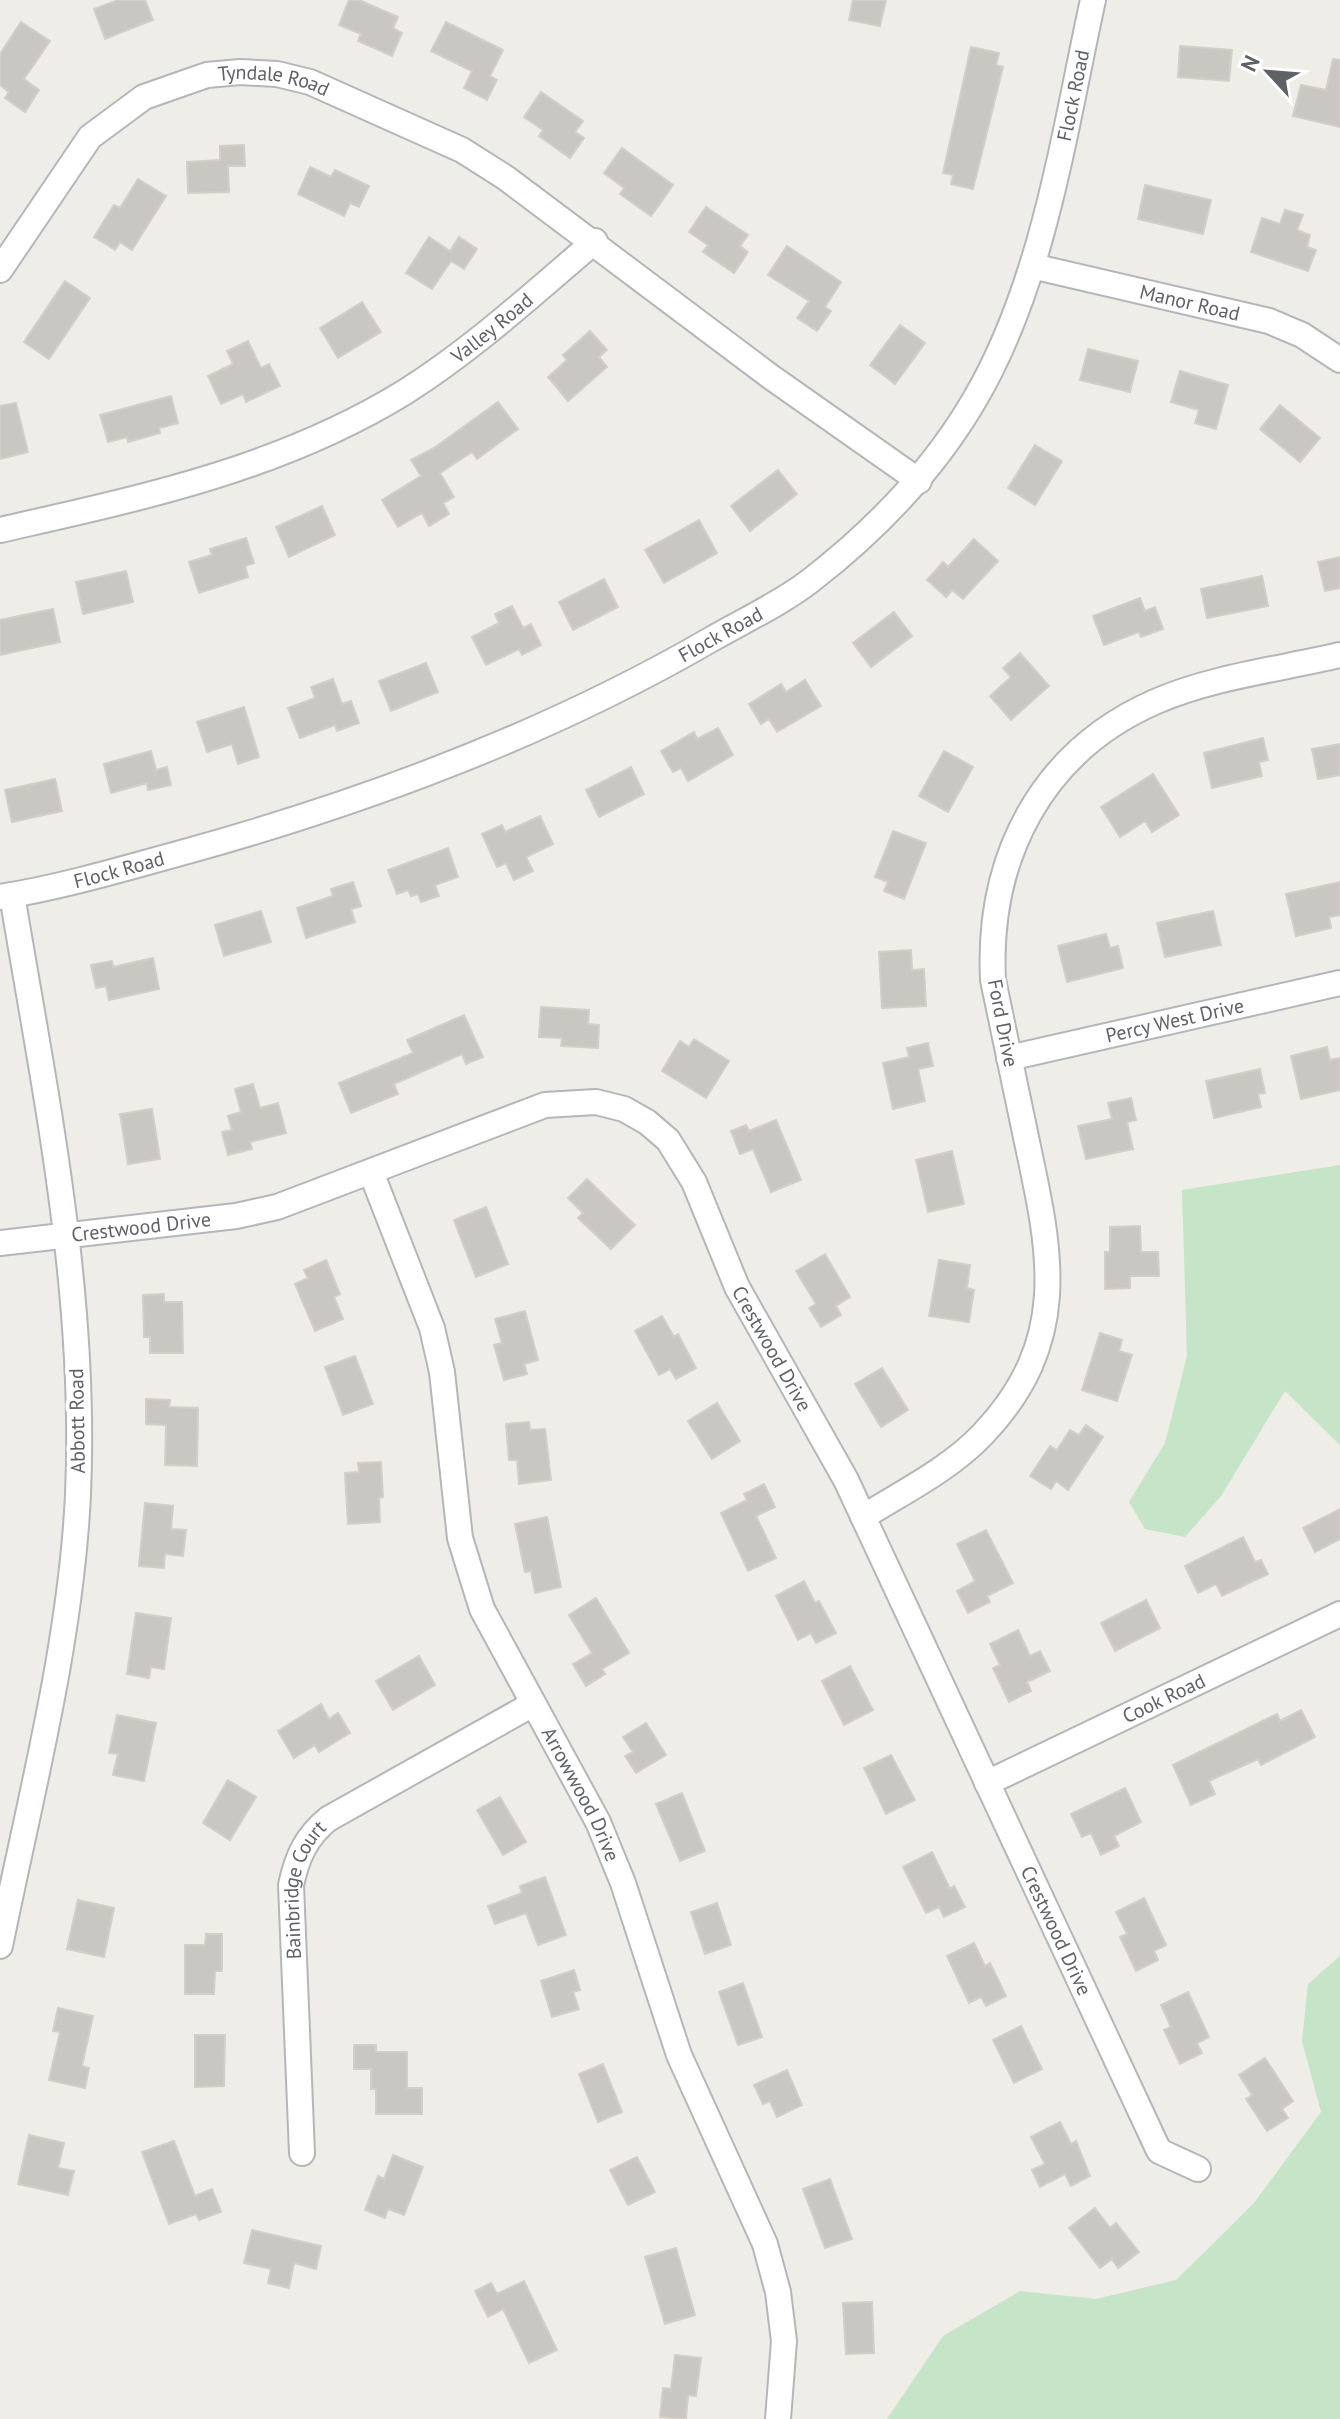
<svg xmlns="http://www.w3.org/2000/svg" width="1340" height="2419" viewBox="0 0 1340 2419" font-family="'PT Sans',sans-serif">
  <rect width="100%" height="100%" fill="#efede7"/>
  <path fill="#c6e4c7" d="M1340,1165v280l-55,-54 -64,105 -36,41 -40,-8 -16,-27 36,-59 22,-87 -5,-166z
    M1340,1956v463h-453l56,-83 77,-45 76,8 80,-19 78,-77 67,-91 -19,-71 6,-57z"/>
  <path fill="#c8c7c1" stroke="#d3cfc6" stroke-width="2" d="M118,0h27l8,20 -48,19 -11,-30z
    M349,0h10l39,17 -5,11 9,5 -10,23 -34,-15 3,-7 -22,-9z
    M853,0h33l-6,26 -31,-6z
    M21,22l29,19 -26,38 15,11 -14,22 -20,-14 4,-6 -9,-7v-31z
    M446,22l57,28 -13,26 7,4 -10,20 -23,-12 8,-17 -41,-20z
    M1180,46l52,4 -3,31 -51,-4z
    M971,47l28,6 -3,12 7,2 -30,122 -22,-5 2,-9 -10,-2z
    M1333,59l7,1v67l-47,-11 8,-31 25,5z
    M541,92l42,29 -8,11 9,6 -14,20 -31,-22 4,-6 -19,-13z
    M244,145l1,21h-17l1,26 -41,1 -1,-31 33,-2v-14z
    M622,148l51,37 -22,31 -31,-22 4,-6 -20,-15z
    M310,167l21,10 4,-7 34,16 -10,21 -9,-4 -6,13 -46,-22z
    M138,179l28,17 -34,54 -12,-8 -5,8 -21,-13 20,-32 6,3z
    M1145,185l66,15 -8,34 -65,-15z
    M706,207l42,28 -8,11 8,6 -14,21 -31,-21 5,-7 -19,-13z
    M1285,210l18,5 -6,15 13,5 -3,12 9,3 -8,21 -57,-19 11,-34 18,6z
    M429,237l21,14 9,-14 18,12 -13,20 -13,-8 -19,28 -26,-16z
    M787,246l54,36 -16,25 6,4 -14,20 -20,-13 12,-17 -41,-26z
    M65,281l25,17 -41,61 -25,-17z
    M362,302l19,30 -43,26 -18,-30z
    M900,325l25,18 -30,41 -25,-19z
    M590,331l17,19 -8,7 8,10 -39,34 -20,-24 19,-17 -4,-5z
    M248,341l13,27 8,-4 11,22 -34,16 -3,-8 -22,10 -13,-28 25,-12 -6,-13z
    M1088,349l50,12 -8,31 -50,-12z
    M1180,371l48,14 -12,44 -21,-6 4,-13 -28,-8z
    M171,396l7,27 -19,5 1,5 -32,9 -1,-5 -19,5 -8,-27z
    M498,402l20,27 -41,30 -5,-7 -32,21 14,24 -11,6 6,11 -20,12 -7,-13 -24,14 -16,-27 39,-24 -10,-16 23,-12z
    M16,403l12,49 -28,7v-53z
    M1280,405l40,33 -20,24 -40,-33z
    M1035,445l27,16 -27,44 -27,-17z
    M778,470l19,24 -47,37 -19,-25z
    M322,506l13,29 -46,22 -13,-30z
    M699,520l18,33 -53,30 -19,-33z
    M246,538l8,25 -9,3 3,11 -49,16 -10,-31 23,-7 -2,-6z
    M974,539l24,22 -35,38 -11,-9 -6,7 -19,-17 16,-18 5,5z
    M1340,557v31l-15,3 -7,-29z
    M126,571l7,31 -50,12 -7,-32z
    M1262,576l6,30 -61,12 -6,-29z
    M604,579l14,28 -45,23 -14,-28z
    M1140,598l5,13 10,-4 8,22 -22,8 -2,-5 -35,13 -11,-29z
    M512,606l11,22 8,-4 10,21 -19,10 -3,-6 -33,16 -14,-28 27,-14 -4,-9z
    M53,609l7,33 -60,13v-35z
    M894,612l18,24 -41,31 -18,-24z
    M1020,653l29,33 -38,34 -21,-24 21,-19 -8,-9z
    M426,663l12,29 -47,19 -12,-30z
    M333,679l9,25 9,-3 8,22 -22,8 -2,-6 -35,13 -12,-30 27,-10 -4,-11z
    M805,680l16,26 -44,26 -8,-13 -8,5 -12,-20 32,-20 5,8z
    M244,707l15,50 -21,7 -6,-20 -25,8 -10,-30z
    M718,728l15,27 -45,26 -7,-13 -8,4 -12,-21 33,-19 3,7z
    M1263,738l5,22 -9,2 3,14 -50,12 -8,-35z
    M1340,744v31l-22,4 -6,-30z
    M151,751l5,19 11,-3 4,18 -23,5 -1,-7 -36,10 -7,-29z
    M944,751l29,16 -25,45 -29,-16z
    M631,767l13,27 -45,23 -13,-27z
    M1153,774l26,41 -27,17 -7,-11 -25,16 -19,-30z
    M55,779l7,32 -50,11 -7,-32z
    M540,816l13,28 -27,13 7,14 -19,9 -8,-17 -9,4 -15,-33 20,-9 3,7z
    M893,831l33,12 -22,56 -20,-8 4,-9 -13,-5z
    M448,848l10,29 -23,8 4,11 -18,6 -3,-8 -7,2 -3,-6 -11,4 -9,-24z
    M353,882l8,24 -10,3 4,13 -49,16 -9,-30 36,-12 -2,-7z
    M1340,882v33l-11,2 2,11 -35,8 -10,-42z
    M261,911l10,31 -47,14 -9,-31z
    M1213,911l8,34 -56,12 -8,-34z
    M1106,934l4,14 8,-2 5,22 -56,14 -9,-36z
    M911,950l1,20 12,-1 2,37 -44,2 -3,-56z
    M153,958l6,31 -50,11 -3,-14 -10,2 -5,-23 21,-4 1,6z
    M541,1007l48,3 -1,14 11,1 -1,23 -37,-2 1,-8 -23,-1z
    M464,1015l19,42 -17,7 -4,-10 -68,30 4,10 -47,19 -12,-30 74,-30 -6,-13z
    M694,1039l35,22 -23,37 -44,-27 18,-30 9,6z
    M928,1043l5,23 -15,3 7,32 -32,8 -10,-46 26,-6 -2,-9z
    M1327,1047l3,13 10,-2v32l-39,9 -10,-43z
    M1260,1069l5,24 -7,1 3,13 -47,11 -8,-37z
    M253,1084l7,24 18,-5 8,30 -36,9 2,7 -24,6 -6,-23 10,-2 -4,-14 13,-4 -6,-23z
    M1131,1098l5,22 -9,2 6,27 -47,10 -8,-33 34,-7 -4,-16z
    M152,1109l8,50 -32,5 -8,-50z
    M776,1120l25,60 -30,12 -18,-43 -13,5 -9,-23 15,-6 3,6z
    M952,1151l12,53 -36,8 -12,-52z
    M587,1179l48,46 -24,24 -33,-31 5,-5 -15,-15z
    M486,1207l22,57 -32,13 -22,-57z
    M1140,1226l1,26h17l1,24h-29v12l-25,1v-37h5v-25z
    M825,1254l25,43 -14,9 5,9 -20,12 -12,-19 7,-4 -20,-33z
    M326,1260l14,34 -6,3 9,22 -28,12 -20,-47 13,-6 -4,-8z
    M939,1260l31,5 -3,23 7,2 -5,32 -40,-6z
    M164,1294v8h18l1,51h-33v-16h-6l-1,-42z
    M525,1311l13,49 -14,4 3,10 -23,6 -10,-35 8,-2 -7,-24z
    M662,1316l12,21 4,-3 18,34 -20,11 -6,-10 -11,6 -24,-44z
    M1100,1333l22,7 -3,11 13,4 -15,46 -35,-11z
    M355,1356l18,48 -30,11 -18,-48z
    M882,1368l26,42 -27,17 -26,-43z
    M146,1399l24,1 -1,7 29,1 -1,58 -32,-1 1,-40 -20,-1z
    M717,1403l23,38 -28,18 -24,-38z
    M529,1422l1,8 15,-1 6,51 -32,4 -2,-24h-8l-3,-36z
    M1086,1425l17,12 -35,53 -12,-9 -5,8 -21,-13 20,-30 7,4 13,-20 9,5z
    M381,1462l2,35 -4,1 1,24 -32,2 -3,-51 14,-1 -1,-9z
    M764,1484l11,23 -19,9 20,42 -28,13 -27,-58 26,-13 -3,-6z
    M145,1503l28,3 -2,23 15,1 -3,26 -18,-2 -1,14 -25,-2z
    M1340,1509v30l-25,13 -12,-24z
    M547,1517l14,70 -26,6 -4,-22 -6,1 -10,-48z
    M986,1530l27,53 -26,13 3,6 -22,11 -11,-22 18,-10 -18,-37z
    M1243,1537l12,25 6,-2 7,14 -46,22 -6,-12 -18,9 -13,-27z
    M804,1581l11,22 4,-2 17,32 -20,10 -5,-10 -13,7 -22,-44z
    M596,1598l33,55 -27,16 3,5 -19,12 -13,-22 19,-11 -23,-38z
    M1146,1600l14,28 -45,23 -14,-28z
    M136,1613l35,5 -7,51 -13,-2 -2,11 -22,-4z
    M1018,1630l12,26 10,-5 10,20 -23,11 4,9 -22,11 -16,-34 7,-3 -10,-21z
    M419,1656l16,29 -42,25 -17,-29z
    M850,1666l23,44 -29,15 -22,-44z
    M321,1704l8,15 9,-6 12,20 -31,19 -4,-7 -21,13 -16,-27z
    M1301,1710l14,27 -54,28 -3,-6 -49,22 6,13 -24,11 -18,-40 104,-51 3,7z
    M117,1715l39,8 -12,58 -31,-6 5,-21 -9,-1z
    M646,1723l20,32 -30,18 -11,-17 8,-4 -10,-15z
    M891,1755l24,45 -29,14 -22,-46z
    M228,1780l28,17 -26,43 -27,-17z
    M1125,1788l16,34 -27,14 5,10 -18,9 -10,-22 -9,4 -11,-23z
    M682,1793l23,58 -25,10 -24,-57z
    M500,1797l26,45 -23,13 -26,-45z
    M932,1852l18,37 4,-3 11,21 -21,10 -5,-10 -13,6 -23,-46z
    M545,1877l21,58 -28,10 -12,-32 -31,11 -7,-18 34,-13 -2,-7z
    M1144,1898l22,47 -12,6 4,9 -22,11 -16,-34 7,-3 -11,-22z
    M78,1900l36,8 -10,49 -37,-8z
    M717,1903l14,42 -26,9 -14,-42z
    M206,1934h16v37h-7l-1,23h-29v-49h20z
    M974,1943l11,23 5,-3 16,33 -20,10 -5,-9 -12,6 -22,-47z
    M574,1970l6,20 -7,2 6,17 -27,8 -11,-36z
    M743,1983l19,54 -24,8 -19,-53z
    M1188,1992l21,45 -12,6 5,10 -22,11 -16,-34 7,-3 -10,-22z
    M58,2008l35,8 -11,50 7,2 -4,20 -36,-8 11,-48 -7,-1z
    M1021,2026l21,43 -28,14 -21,-43z
    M195,2035h30l-1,51 -29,1z
    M354,2045h22v7h31v36h15v26h-46v-25h-5v-20h-17z
    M1265,2058l28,43 -11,8 6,9 -21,13 -21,-32 6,-4 -13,-20z
    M603,2064l19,48 -24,10 -19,-48z
    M787,2070l15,35 -25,12 -7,-16 -7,3 -9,-19z
    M1060,2122l11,22 5,-3 14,35 -19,10 -6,-12 -25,13 -8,-17 13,-6 -14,-27z
    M29,2135l35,8 -6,25 16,3 -6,24 -50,-11z
    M174,2141l21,55 17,-7 9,23 -22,8 -3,-6 -27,10 -27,-72z
    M393,2155l30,12 -19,48 -16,-6 -3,9 -20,-8 13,-34 6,3z
    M637,2157l18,35 -27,13 -18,-35z
    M830,2179l22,60 -27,9 -22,-59z
    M1095,2208l15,20 6,-5 23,29 -21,16 -6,-9 -12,9 -31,-40z
    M252,2230l69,16 -5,23 -22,-6 -5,25 -21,-5 3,-14 -27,-6z
    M676,2248l19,67 -30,9 -20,-67z
    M524,2281l33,69 -28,13 -26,-54 -15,8 -13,-26 16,-8 6,11z
    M872,2302l2,51 -28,1 -3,-51z
    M675,2355l26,3 -5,38 -8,-1 -2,24 -26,-2 3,-29 8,1z"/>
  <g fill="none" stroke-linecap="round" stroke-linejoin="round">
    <g stroke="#b4b6ba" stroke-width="28">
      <g id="street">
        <path id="s1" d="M1032,266l237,55 33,14 38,25"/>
        <path id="s2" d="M0,270l90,-133 54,-40 63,-22 33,-3 37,2 33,8 152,68 44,28 265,199 148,104"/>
        <path id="s3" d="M0,530c141,-32 280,-61 405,-138 68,-43 128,-98 190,-151"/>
        <path id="s4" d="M0,897c63,-10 126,-29 188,-46 180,-50 360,-117 522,-211 33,-19 70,-36 100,-59 66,-51 123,-110 165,-182 69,-118 89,-267 118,-399"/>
        <path id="s5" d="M1009,1058l331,-75"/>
        <path id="s6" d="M371,1172l61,156 10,44 18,166 22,71 116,213 25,61 56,172 86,189 13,48 6,49 -6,78"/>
        <path id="s7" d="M0,1243l236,-27 41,-9 268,-102 51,-3 28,7 23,13 21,18 26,42 43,105 109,193 313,671 39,18"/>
        <path d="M863,1517c40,-25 87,-48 120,-83 88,-93 68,-180 44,-292 -11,-54 -23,-108 -34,-162 -6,-122 48,-229 164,-279 56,-24 123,-32 183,-46"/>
        <path id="s8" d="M987,1783l353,-169"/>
        <path d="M0,1946c30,-149 71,-301 78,-452 9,-202 -33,-401 -66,-599"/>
        <path id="s9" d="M302,2153l-11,-268c6,-28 15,-48 37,-66l205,-115"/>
      </g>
    </g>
    <use href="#street" stroke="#fff" stroke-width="24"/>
  </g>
  <g text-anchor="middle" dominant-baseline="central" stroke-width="8" stroke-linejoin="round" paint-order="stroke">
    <g font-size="20" fill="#5e6166" stroke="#fff">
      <text stroke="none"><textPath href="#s2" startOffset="362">Tyndale Road</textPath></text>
      <text stroke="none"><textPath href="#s4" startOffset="1442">Flock Road</textPath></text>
      <text stroke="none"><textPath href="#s1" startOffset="162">Manor Road</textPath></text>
      <text stroke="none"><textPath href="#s3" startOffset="538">Valley Road</textPath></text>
      <text stroke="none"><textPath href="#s4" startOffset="770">Flock Road</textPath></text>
      <text stroke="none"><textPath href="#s4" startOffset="122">Flock Road</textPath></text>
      <text stroke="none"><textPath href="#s5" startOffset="170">Percy West Drive</textPath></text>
      <text transform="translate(1003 1023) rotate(79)">Ford Drive</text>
      <text stroke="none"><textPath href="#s7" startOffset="142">Crestwood Drive</textPath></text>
      <text stroke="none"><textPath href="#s7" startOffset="934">Crestwood Drive</textPath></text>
      <text transform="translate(77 1421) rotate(-91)">Abbott Road</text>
      <text stroke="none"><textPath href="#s8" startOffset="196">Cook Road</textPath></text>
      <text stroke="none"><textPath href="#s6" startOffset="664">Arrowwood Drive</textPath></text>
      <text stroke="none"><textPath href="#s9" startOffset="266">Bainbridge Court</textPath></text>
      <text stroke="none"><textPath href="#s7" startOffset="1582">Crestwood Drive</textPath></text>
    </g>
  </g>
  <g transform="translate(1268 72) rotate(296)" stroke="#ffffff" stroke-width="6" paint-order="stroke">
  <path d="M0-6L14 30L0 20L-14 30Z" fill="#5e6166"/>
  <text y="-12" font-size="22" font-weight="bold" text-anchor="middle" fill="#5e6166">N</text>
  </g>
</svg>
